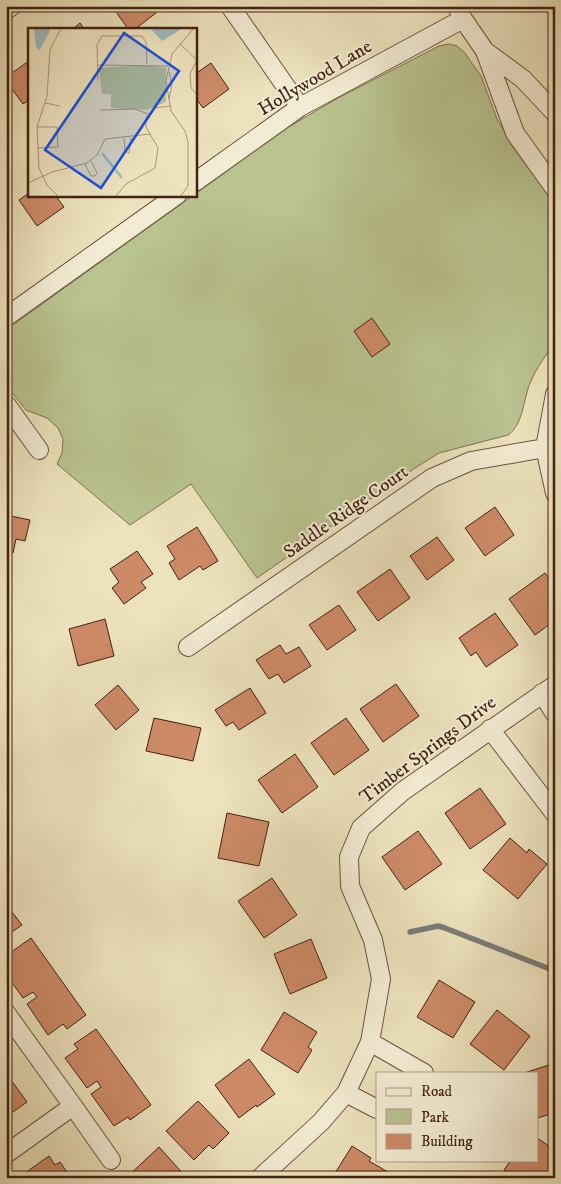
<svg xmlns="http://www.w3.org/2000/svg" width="561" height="1184" viewBox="0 0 561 1184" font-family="'IM FELL DW Pica',serif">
  <rect width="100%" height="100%" fill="#ece2bd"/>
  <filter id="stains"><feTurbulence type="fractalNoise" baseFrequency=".004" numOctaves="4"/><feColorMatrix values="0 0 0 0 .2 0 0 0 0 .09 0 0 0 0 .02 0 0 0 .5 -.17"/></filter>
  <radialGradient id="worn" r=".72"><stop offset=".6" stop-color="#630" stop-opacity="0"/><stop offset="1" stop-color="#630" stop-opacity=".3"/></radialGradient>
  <path fill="#b9c390" stroke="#7e7252" d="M449,44l8,2 7,6 17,24 16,43 16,28 42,57v140c-10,11 -18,24 -24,37 -8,17 -7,43 -23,54l-69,18 -21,13 -161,112 -66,-94 -61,41 -73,-61 5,-11 1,-14 -5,-11 -11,-10 -21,-8 -20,-25v-55l279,-201 53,-31 101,-52z"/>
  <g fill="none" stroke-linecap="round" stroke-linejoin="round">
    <path stroke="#7a7d78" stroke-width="5.5" d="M410,932l28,-6 7,2 110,43"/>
  </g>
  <path fill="#cd8a67" stroke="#432213" d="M112,6h40l4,7 -21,16h-7z
    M80,23l4,6h-11z
    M29,61v39l-6,4 -17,-23v-4z
    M211,63l18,26 -26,19 -8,-11v-23z
    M29,193v2h26l9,12 -27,19 -18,-26z
    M372,318l18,26 -18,13 -18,-26z
    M495,507l19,28 -29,21 -20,-28z
    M6,515l24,5 -5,21 -9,-2 -3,14 -7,-2z
    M197,527l21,34 -15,9 -3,-4 -21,14 -10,-17 6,-4 -8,-13z
    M437,537l17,23 -27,20 -17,-24z
    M137,551l16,23 -12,8 5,6 -22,16 -12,-16 7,-6 -9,-13z
    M390,569l20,29 -32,23 -21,-29z
    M545,573l10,14v28l-4,2 3,4 -19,14 -26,-36z
    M339,605l17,25 -29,20 -18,-25z
    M495,613l23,32 -32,22 -10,-15 -5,4 -12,-18z
    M105,619l9,37 -36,10 -9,-37z
    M280,645l6,9 13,-7 12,19 -27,17 -6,-9 -9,5 -13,-19z
    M396,684l23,32 -36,26 -23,-33z
    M118,685l21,25 -23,20 -21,-25z
    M250,688l16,25 -27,17 -6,-8 -7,4 -11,-16z
    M154,718l47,10 -8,33 -47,-10z
    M346,718l23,32 -35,25 -23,-32z
    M295,754l23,33 -36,26 -24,-33z
    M480,788l26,36 -36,25 -25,-36z
    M227,813l42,9 -10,44 -41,-8z
    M418,831l24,33 -37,26 -23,-33z
    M510,838l17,15 2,-4 18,15 -29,35 -35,-29z
    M272,878l25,37 -33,23 -26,-37z
    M6,904l16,21 -16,11z
    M31,938l55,77 -19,14 -4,-5 -15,11 -21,-31 10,-7 -4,-5 -10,6 -17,-24v-13l7,-4 -3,-4z
    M311,939l16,39 -37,16 -16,-40z
    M439,980l36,22 -22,36 -36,-21z
    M497,1010l33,26 -26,34 -34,-26z
    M284,1012l33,20 -9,15 4,3 -14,23 -37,-23z
    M96,1029l55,76 -21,15 -2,-3 -14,9 -23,-32 10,-7 -4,-6 -10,7 -22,-30 13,-9 -4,-5z
    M249,1059l26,35 -18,13 -1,-2 -17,13 -24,-33z
    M552,1064l3,10v39l-18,5v-45h-13z
    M6,1073l21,29 -21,15z
    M198,1101l31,32 -16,16 -4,-4 -15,15 -28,-29z
    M537,1138l18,12v12l-10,16h-29l-12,-8 7,-10h26z
    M352,1146l19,12 -2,3 19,11 -4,6h-52z
    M159,1147l27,30 -60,1z
    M49,1156l6,9 5,-3 11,16h-53z"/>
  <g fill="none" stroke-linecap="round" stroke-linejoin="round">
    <g stroke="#6d523e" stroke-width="20">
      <path id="street" d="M230,6l70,101
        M457,6l6,13 22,32 30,82 40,56
        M6,10l6,-4
        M485,51l38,28 32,34
        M195,182l105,-75 163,-88
        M6,317l171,-122
        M555,394l-10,54 10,45
        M6,404l33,46
        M188,647l244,-169 39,-17 74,-13
        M542,693l13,21
        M490,729l65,85
        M6,1013l67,93 -67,48
        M370,1042l54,31
        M346,1093l31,16
        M73,1106l38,54
        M260,1178l61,-56 25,-29 24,-51 11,-63 -8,-39 -23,-54 -1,-29 12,-29 42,-37 152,-106"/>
    </g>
    <use href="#street" stroke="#f3ecd4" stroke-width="18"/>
  </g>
  <g text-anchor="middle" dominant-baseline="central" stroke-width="4" stroke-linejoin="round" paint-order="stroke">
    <g font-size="19" fill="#432213" stroke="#f3ecd4">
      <text transform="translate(315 78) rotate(-31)">Hollywood Lane</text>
      <text transform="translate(346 512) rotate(-35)">Saddle Ridge Court</text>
      <text transform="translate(428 750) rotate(-37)">Timber Springs Drive</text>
    </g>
  </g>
  <g transform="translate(28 28)">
    <rect width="169" height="169" fill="#ece2bd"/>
    <path d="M116,37l22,3v34l-20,8 -35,-2v-14h-9l-3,-26z" fill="#b9c390"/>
    <path d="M6,0h17l-11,22 -4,-2zM122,0h33l-21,13z" fill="#9fbabc"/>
    <path fill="none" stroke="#9fbabc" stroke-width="2.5" d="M74,125l20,25"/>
    <path fill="none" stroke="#a89579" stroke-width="1" d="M152,16l17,16M169,32l-7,14 1,14 6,7M70,37l70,1M141,44l3,13 -3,14M70,52l-1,-35 5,-9h40l4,6 1,22M17,75l15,3M72,82l35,-1 13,5M96,110l1,13 4,2 2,-15M9,120l21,-1 -1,-20h-20M57,136l6,12h4l2,-3 -6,-12M0,155l24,-11 35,-9 10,-8 8,-16 45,-5M31,169l-12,-12 -8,-17 -2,-41 10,-31 3,-46 11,-22M87,169l11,-13 29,-16 3,-20 -12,-21v-9l8,-10 16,-2M152,169l8,-11v-44l-3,-11 -14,-20 -5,-30 6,-27 22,-26"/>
    <path fill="#1d4ed8" fill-opacity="0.15" stroke="#1d4ed8" stroke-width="2.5" d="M96,5l55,38 -78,117 -56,-38z"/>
    <rect width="169" height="169" fill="none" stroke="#432213" stroke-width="2.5"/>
  </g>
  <rect width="561" height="1184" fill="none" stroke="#ece2bd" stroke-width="25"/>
  <rect x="8" y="8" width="546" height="1169" fill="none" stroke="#432213" stroke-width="2.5"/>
  <rect x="12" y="12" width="536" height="1159" fill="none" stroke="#432213"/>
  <rect x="376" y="1072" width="162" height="90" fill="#f3ecd4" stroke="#ad9b87"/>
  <rect x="386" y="1088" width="25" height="8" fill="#f3ecd4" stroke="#ad9b87"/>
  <text x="421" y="1096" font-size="15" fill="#432213">Road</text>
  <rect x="386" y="1109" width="25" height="15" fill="#b9c390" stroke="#ad9b87"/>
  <text x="421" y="1122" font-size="15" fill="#432213">Park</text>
  <rect x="386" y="1134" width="25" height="15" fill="#cd8a67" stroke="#ad9b87"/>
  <text x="421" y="1146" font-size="15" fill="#432213">Building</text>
  <rect width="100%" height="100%" filter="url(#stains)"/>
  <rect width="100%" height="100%" fill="url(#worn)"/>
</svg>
